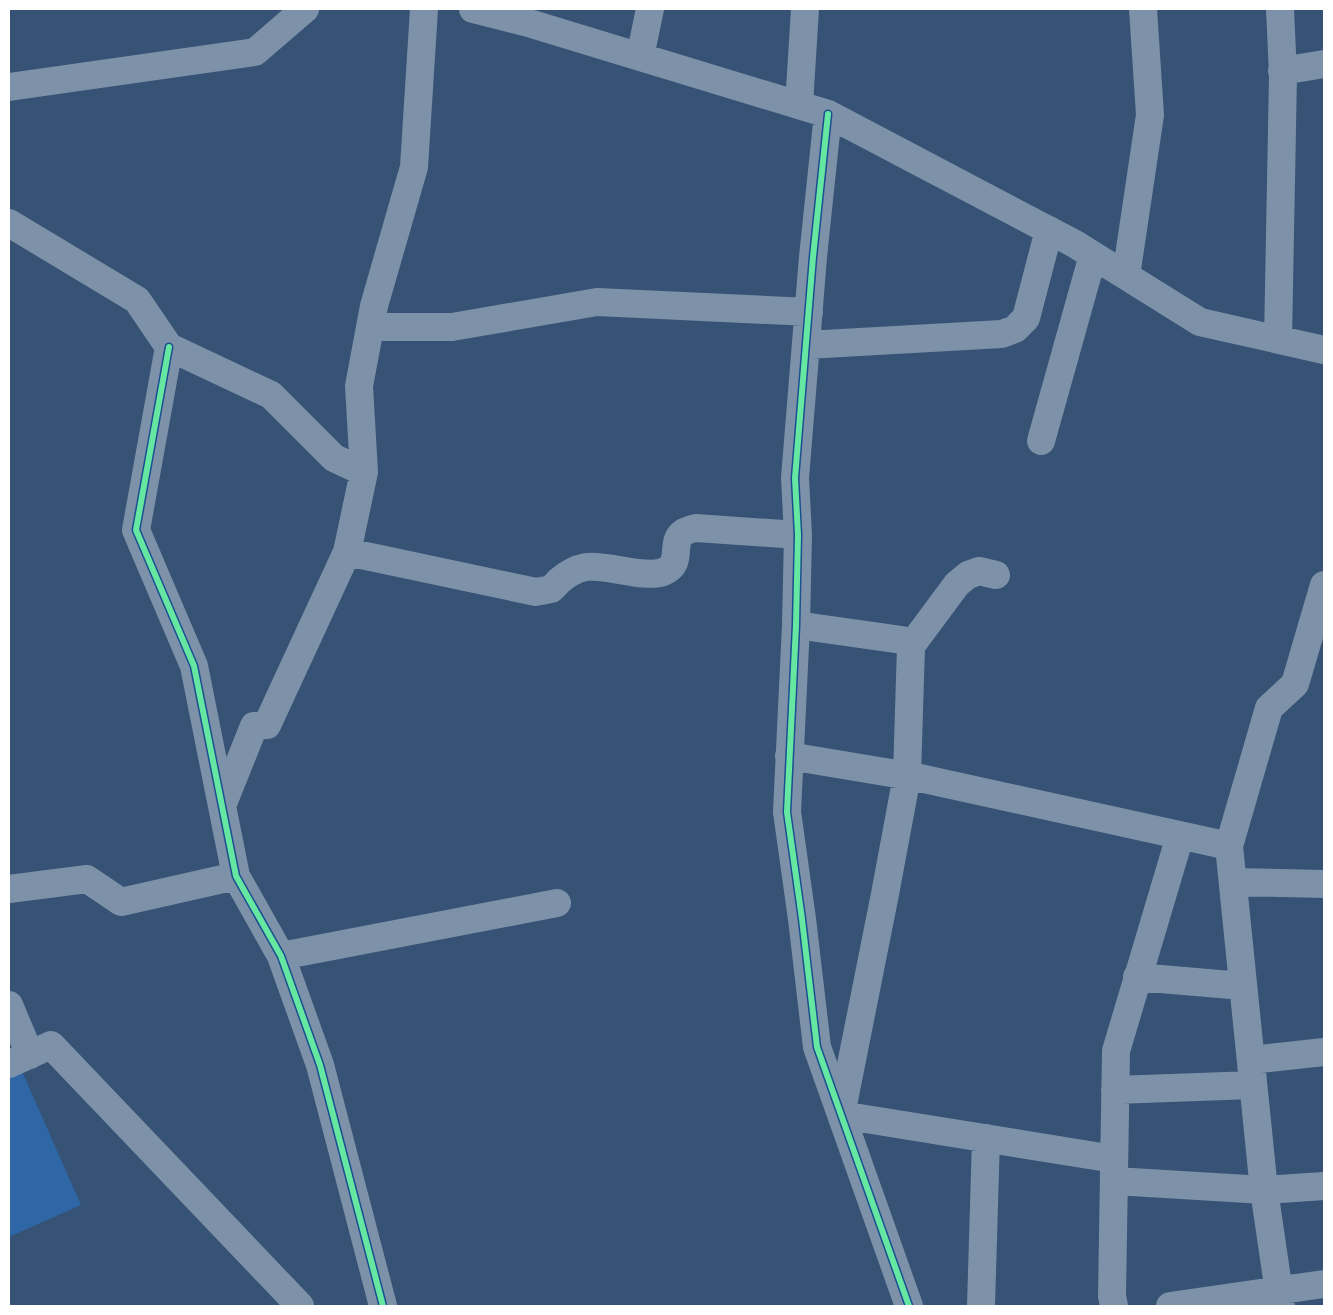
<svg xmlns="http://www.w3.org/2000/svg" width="1333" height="1315" viewBox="0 0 1333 1315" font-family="'Golos Text',sans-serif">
  <rect width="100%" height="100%" fill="#365274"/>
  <path fill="#2f66a5" d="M21,1069l60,136 -72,32v-162z"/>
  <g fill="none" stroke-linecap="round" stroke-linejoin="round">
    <path stroke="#7d92a8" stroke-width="28" d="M473,9l59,15 296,90 247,130 125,78 124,28
      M640,57l10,-48
      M1282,71l42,-7
      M9,87l246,-35 50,-43
      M799,105l6,-96
      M828,114l-15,143 -18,221 3,57 -2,90 -9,187 15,107 15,128 92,259
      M9,223l128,77 32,47 102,48 63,63 30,14
      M1126,276l24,-161 -7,-106
      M370,327h82l145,-25 212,10
      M1278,340l5,-265 -3,-66
      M806,345l196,-11 13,-5 11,-11 23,-88
      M169,347l-33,183 58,136 42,210 45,80 39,109 63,241
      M1041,441l52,-186
      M347,552l189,40c4,-1 11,-2 15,-3 3,-2 6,-6 8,-8 9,-8 16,-12 27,-14 21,-3 58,12 77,5 26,-10 -2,-38 33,-44l102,7
      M996,575l-17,-4 -11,4 -11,9 -46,62 -4,130 -22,118 -44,221 273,44
      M796,625l106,15 9,6
      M789,756l126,21 314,69
      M222,806l32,-80 13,-1 80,-173 17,-80 -5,-86 15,-80 40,-139 10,-158
      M1233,882l91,2
      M9,889l78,-10 34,23 115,-26
      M281,956l276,-53
      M1137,977l106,9
      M9,1005l21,50
      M1251,1060l73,-8
      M9,1064l42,-19 249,261
      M1115,1090l138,-5
      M1115,1181l149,9 60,-4
      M981,1306l5,-168
      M1114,1306l-2,-10 4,-245 64,-215
      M1170,1306l154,-22
      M1281,1306l-17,-116 -35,-344 40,-138 26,-24 29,-99"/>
    <g stroke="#1b4f8f" stroke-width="9">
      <path id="cycleway" d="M828,114l-15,143 -18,221 3,57 -2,90 -9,187 15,107 15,128 92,259
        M169,347l-33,183 58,136 42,210 45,80 39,109 63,241"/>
    </g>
    <use href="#cycleway" stroke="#66e7a1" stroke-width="6"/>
  </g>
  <rect width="1333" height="1315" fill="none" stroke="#ffffff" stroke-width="20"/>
</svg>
